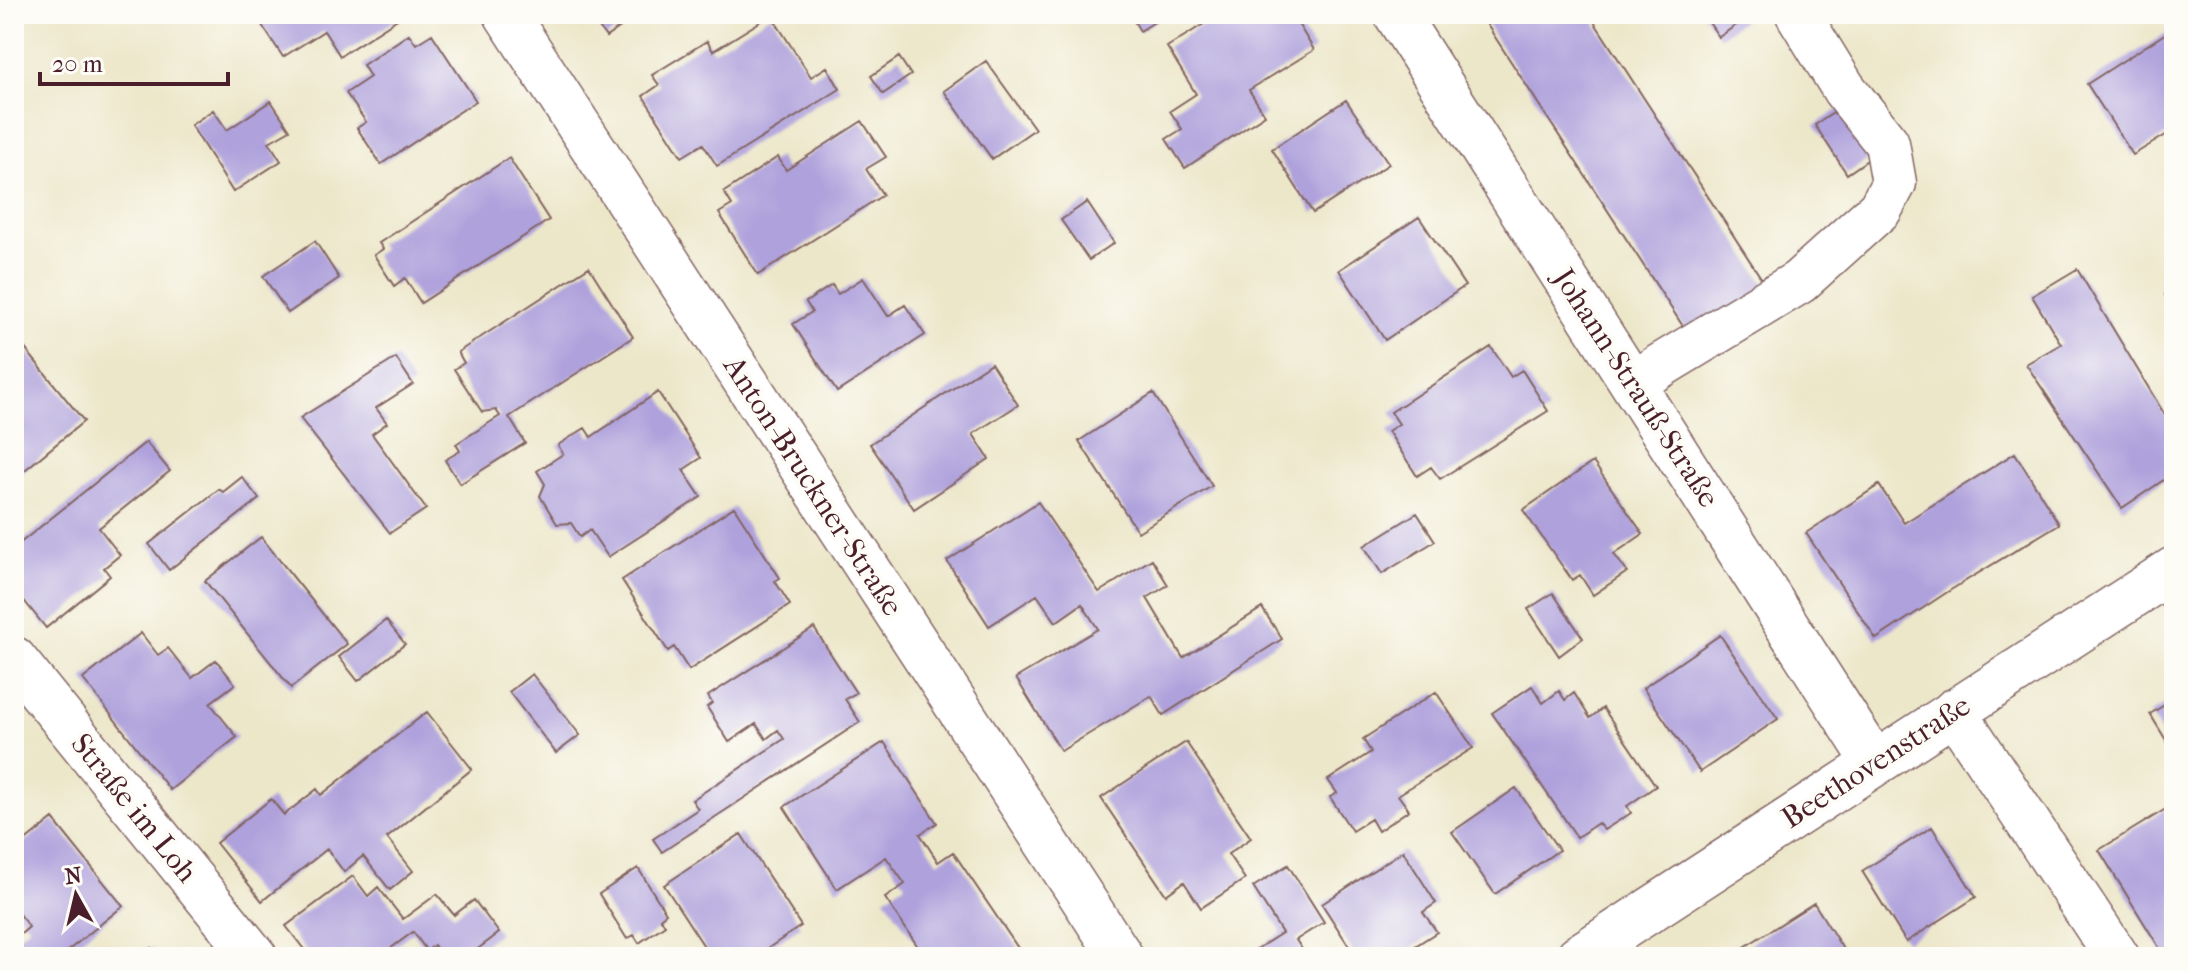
<svg xmlns="http://www.w3.org/2000/svg" width="2188" height="971" viewBox="0 0 2188 971" font-family="'IM FELL French Canon',serif">
  <rect width="100%" height="100%" fill="#fdfcf7"/>
  <filter id="ink" filterUnits="userSpaceOnUse"><feTurbulence type="fractalNoise" baseFrequency=".0125" numOctaves="2"/><feDisplacementMap in="SourceGraphic" scale="16" xChannelSelector="R" yChannelSelector="G"/><feConvolveMatrix kernelMatrix="1 2 1 2 8 2 1 2 1" color-interpolation-filters="sRGB"/></filter>
  <filter id="wash" filterUnits="userSpaceOnUse"><feTurbulence type="fractalNoise" baseFrequency=".006" numOctaves="4" result="noise"/><feDisplacementMap in="SourceGraphic" scale="32" xChannelSelector="R" yChannelSelector="G"/><feGaussianBlur stdDeviation="1.8" result="paint"/><feColorMatrix in="noise" values="0 0 0 0 0 0 0 0 0 0 0 0 0 0 0 0 0 1.4 0 .05"/><feComposite in="paint" operator="in"/></filter>
  <g filter="url(#wash)">
    <rect width="100%" height="100%" fill="#ede7ca"/>
    <g id="blocks">
      <path fill="#afa1dc" d="M265,14h140l-65,42 -16,-25 -41,26 -25,-38z
        M589,14h50l-33,23z
        M1130,14h37l-27,17z
        M1220,14h72l22,36 -65,40 16,25 -80,53 -19,-29 16,-10 -12,-18 26,-17 -29,-47z
        M1480,14h109l178,273 -77,50z
        M1703,14h49l-33,23z
        M771,15l40,62 16,-10 13,22 -123,77 -14,-22 -21,13 -39,-61 16,-11 -7,-10 55,-34 6,10z
        M2174,28v102l-41,25 -46,-71z
        M409,34l7,10 16,-10 44,67 -95,63 -24,-36 9,-6 -20,-29 24,-16 -7,-12z
        M899,57l12,18 -28,19 -12,-18z
        M986,61l49,68 -43,30 -48,-68z
        M1346,100l43,64 -76,49 -41,-64z
        M271,101l19,29 -21,12 12,19 -48,31 -42,-67 22,-15 14,20z
        M1847,104l32,48 -32,22 -32,-49z
        M862,121l24,36 -20,12 17,26 -125,80 -39,-62 13,-8 -8,-13 54,-35 8,13z
        M509,158l40,62 -128,83 -16,-25 -11,8 -20,-31 9,-6 -4,-6z
        M1087,202l27,41 -25,17 -28,-40z
        M1419,217l46,69 -80,54 -46,-70z
        M315,241l24,37 -51,35 -25,-37z
        M589,267l44,70 -124,80 16,26 -65,41 -15,-24 15,-9 -4,-7 44,-28 -4,-6 -14,2 -28,-43 10,-6 -6,-11z
        M2077,269l97,161v43l-52,35 -96,-144 35,-20 -29,-48z
        M863,278l25,38 17,-11 20,30 -88,57 -44,-68 19,-12 -6,-10 26,-17 6,9z
        M2174,290v19l-9,-14z
        M14,335l70,86 -70,58z
        M1491,347l20,30 11,-7 26,41 -108,68 -9,-12 -14,9 -29,-45 11,-7 -8,-12z
        M396,358l17,26 -37,24 11,15 -15,11 54,75 -36,24 -90,-115z
        M991,363l27,42 -45,29 16,25 -75,50 -44,-65z
        M658,392l43,66 -18,12 18,27 -93,60 -18,-27 -10,7 -9,-14 -14,1 -17,-28 5,-12 -8,-13 26,-17 -5,-9 27,-17 6,9z
        M1153,393l59,93 -74,46 -59,-91z
        M146,442l24,29 -71,57 21,27 -16,13 6,8 -64,52 -32,-40v-40z
        M2015,453l44,71 -110,67 -73,48 -70,-106 73,-48 25,38z
        M1593,462l50,72 -29,20 13,18 -34,23 -13,-20 -8,5 -49,-70z
        M242,477l17,22 -90,71 -20,-26 70,-55 4,3z
        M1038,502l61,90 53,-33 16,26 -21,13 36,60 79,-50 20,31 -119,76 -12,-19 -90,55 -45,-73 82,-49 -16,-25 -26,18 -19,-27 -48,31 -42,-65z
        M734,507l46,71 -5,3 15,24 -101,65 -15,-23 -6,4 -46,-71z
        M1417,513l18,28 -53,33 -18,-28z
        M261,537l86,107 -56,44 -86,-107z
        M1553,593l30,45 -24,18 -31,-47z
        M386,620l19,24 -47,37 -19,-24z
        M814,628l42,65 -11,6 15,23 -198,130 -9,-13 45,-30 -6,-9 92,-61 -6,-9 -12,9 -10,-15 -27,18 -22,-35 5,-4 -4,-7z
        M141,633l17,22 10,-7 24,30 24,-18 19,24 -25,19 27,34 -67,53 -87,-111z
        M1720,635l58,84 -78,53 -57,-84z
        M532,674l48,61 -24,18 -47,-61z
        M1532,686l11,17 16,-12 6,9 9,-7 16,25 13,-10 53,78 -29,20 4,7 -27,17 -6,-7 -21,14 -85,-124z
        M1436,692l37,56 -75,47 11,15 -31,21 -7,-12 -19,12 -22,-34 7,-4 -9,-13 43,-28 -8,-13z
        M2174,699v54l-24,-39z
        M427,712l45,57 -85,69 26,33 -23,19 -27,-34 -19,16 -17,-23 -65,52 -46,-58 55,-44 13,16 33,-26 4,6z
        M884,742l53,81 -17,11 18,28 15,-10 71,105h-99l-40,-59 20,-14 -19,-27 -49,32 -53,-82z
        M1186,742l65,96 -23,16 17,25 -44,29 -17,-26 -18,13 -65,-97z
        M1516,788l43,62 -64,44 -43,-62z
        M2174,804v153h-9l-66,-107z
        M53,819l70,87 -63,51h-46v-17l15,-13 -15,-19v-58z
        M1932,827l44,70 -70,45 -44,-71z
        M741,834l60,92 -46,31h-44l-47,-72z
        M1403,851l33,52 -13,9 14,20 -39,25h-42l-34,-53z
        M1288,865l36,57 -28,18 11,17h-63l38,-24 -29,-46z
        M638,868l28,45 -6,5 5,7 -26,18 -5,-8 -7,4 -28,-45z
        M353,876l15,20 10,-9 25,32 34,-25 17,21 20,-15 25,33 -32,24h-25l-8,-12 -7,6 -14,-19 -34,25h-69l-24,-31z
        M1814,903l34,54h-111l-2,-4z
        M151,948l7,9h-18z"/>
    </g>
  </g>
  <g filter="url(#ink)">
    <use href="#blocks" fill-opacity="0" stroke="#836563" stroke-width="2"/>
    <g fill="none" stroke-linecap="round" stroke-linejoin="round">
      <g stroke="#836563" stroke-width="47">
        <path id="minor" d="M506,14l615,943
          M1396,14l479,749
          M1632,383l167,-101 81,-73 14,-26 -7,-40 -43,-54 -46,-75
          M14,659l241,298
          M1954,711l163,246
          M1578,957l596,-388"/>
      </g>
      <use href="#minor" stroke="#fff" stroke-width="44"/>
    </g>
  </g>
  <g text-anchor="middle" dominant-baseline="central" stroke-width="8" stroke-linejoin="round" paint-order="stroke">
    <g font-size="30" fill="#4a1f2b" stroke="#fdfcf7">
      <text transform="translate(1636 388) rotate(57)">Johann-Strauß-Straße</text>
      <text transform="translate(813 486) rotate(57)">Anton-Bruckner-Straße</text>
      <text transform="translate(1876 762) rotate(-33)">Beethovenstraße</text>
      <text transform="translate(134 808) rotate(51)">Straße im Loh</text>
    </g>
  </g>
  <rect width="2188" height="971" fill="none" stroke="#fdfcf7" stroke-width="48"/>
  <g transform="translate(76 895) rotate(352)" stroke="#fdfcf7" stroke-width="6" paint-order="stroke">
  <path d="M0-6L14 30L0 20L-14 30Z" fill="#4a1f2b"/>
  <text y="-12" font-size="22" font-weight="bold" text-anchor="middle" fill="#4a1f2b">N</text>
  </g>
  <path d="M40 72v12h188v-12" fill="none" stroke="#4a1f2b" stroke-width="4"/>
  <text x="52" y="72" font-size="24" fill="#4a1f2b" stroke="#fdfcf7" stroke-width="6" paint-order="stroke">20 m</text>
</svg>
